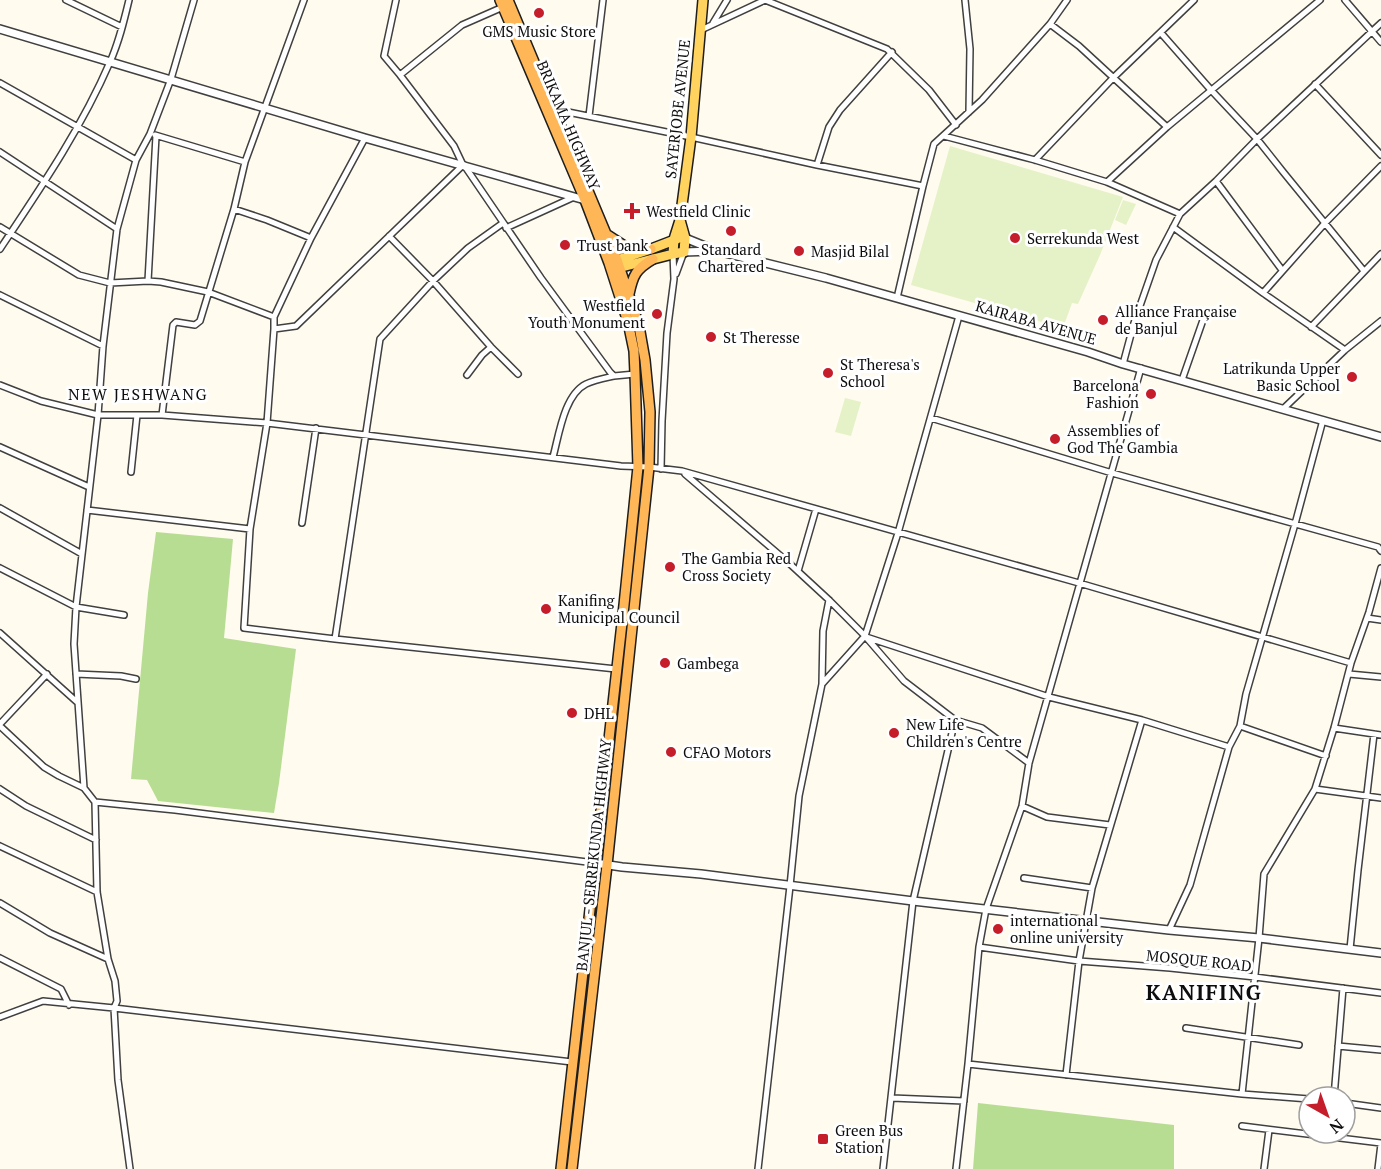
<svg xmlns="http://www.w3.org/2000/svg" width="1381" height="1169" viewBox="0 0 1381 1169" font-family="'PT Serif',serif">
  <rect width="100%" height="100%" fill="#fffbee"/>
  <path fill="#b7dd93" d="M156,532l77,7 -9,99 72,11 -17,134 -5,30 -116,-12 -11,-21 -16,-1 17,-186z
    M978,1103l196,22v44h-201z"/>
  <path fill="#e5f2c7" d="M950,146l173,51 -23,58 -22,49 -6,-1 -9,25 -152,-43z
    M1123,200l13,4 -10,21 -11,-5z
    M845,398l16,4 -10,34 -16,-4z"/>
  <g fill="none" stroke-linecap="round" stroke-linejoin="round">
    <g stroke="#404040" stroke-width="8">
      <path id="minor" d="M66,0l56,27
        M765,0l122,49 42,41 27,35
        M965,0l5,49 -1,63
        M1345,0l36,42
        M713,23l14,-23
        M1050,24l29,22 88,81
        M701,30l64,-30
        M1161,33l50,57 46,49 27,34 80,98
        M400,75l62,-50 41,-18
        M0,83l136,77
        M1315,84l66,71
        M553,112l10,-1 128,26 126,28 106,21
        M589,116l14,-116
        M155,135l90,27
        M944,136l91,24 72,22 73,32
        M0,152l117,77
        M1035,160l78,-82 81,-78
        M464,165l77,113 69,94 4,4 21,-2
        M817,165l12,-38 11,-17 52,-58
        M1216,181l66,89
        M1107,182l60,-55 153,-127
        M234,209l33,11 44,18
        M0,227l79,48 31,8 38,-2 13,1 47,10 66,25v12l22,-3 167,-161 -9,-19 -54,-71 -16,-19 12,-56
        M1173,227l90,66 82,57
        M506,228l68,-31
        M389,236l44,45 58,66 27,27
        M0,249c40,-60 81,-120 110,-187 9,-20 14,-41 19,-62
        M676,274l8,-22
        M148,281l8,-145
        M1263,293l62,-70 56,-57
        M0,295l103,51
        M897,298l26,-112 11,-42 48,-44 68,-76 17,-24
        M274,317l37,-79 54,-100
        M1311,327l70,-73
        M274,329l-7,94 -17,106 -6,99 91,11 281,30
        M1123,364l11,-41 22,-63 24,-46 36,-33 41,-42 124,-116
        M467,375l15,-20 9,-8
        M1182,380l21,-60
        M0,385l41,16 57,14h64l105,8 354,43 28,1 33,4 397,112 272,80
        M1283,409l62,-59 36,-29
        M162,415l11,-90 3,-3 19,3 5,-4 34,-112 11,-47 59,-162
        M931,418l181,55 266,74 3,4
        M0,447l89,40
        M553,457c6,-22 11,-62 33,-73 8,-4 19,-6 28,-8
        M661,469l1,-48 5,-88 7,-54 -1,-25
        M131,472l6,-57
        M685,474l105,90 39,36 36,36 39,45 51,39 -42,181 -30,268
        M0,508l82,46
        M87,510l163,19
        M302,523l14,-95
        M0,568l76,39 48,8
        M798,571l18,-62
        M1367,618l14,2
        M0,633l77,69
        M866,637l183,60 93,23 87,27
        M335,639l45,-300 53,-58 35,-33 35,-25
        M76,674l45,2 15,3
        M1349,674l32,3
        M822,684l1,-53 6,-31
        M955,720l27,8 47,35
        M0,724l47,-50
        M0,726l44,41 15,9 25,12 11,14 2,90 11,67 7,22 2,20 -3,7 4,72 12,89
        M1240,726l86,30
        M1334,728l47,7
        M84,788l-10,-144 2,-37 22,-192 5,-69 14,-117 19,-69 14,-26 21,-55 23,-79
        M0,789l26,17 70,34
        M1315,789l66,9
        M95,802l80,8 420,53
        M1022,806l25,11 63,8
        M0,846l97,46
        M1024,878l68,10
        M0,903l50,30 58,26
        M1169,930l21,-45 39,-138 11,-21 6,-32 49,-170 28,-104
        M979,947l100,14 91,7 85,9 126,16
        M1350,949l8,-79 16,-136
        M0,958l61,31 8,16
        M0,1017l43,-16 71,7 458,54
        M1186,1028l113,17
        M1338,1046l43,4
        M968,1064l274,30 67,5
        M1066,1075l13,-114 13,-73 50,-168
        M1242,1094l17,-156 5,-64 51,-85 19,-61 17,-65 18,-51 12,-44
        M1334,1097l9,-109
        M892,1098l72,3
        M1345,1103l36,5
        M1242,1126l139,17
        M758,1169l32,-283 9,-90 23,-112 43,-48 33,-103 61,-217
        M956,1169l12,-105 11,-117 7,-38 36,-103 7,-43 112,-395
        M1264,1169l5,-39
        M1378,1169l3,-25"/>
    </g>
    <g stroke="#404040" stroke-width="10">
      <path id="tertiary" d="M0,29l365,109 220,62
        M685,238l32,13 109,27 262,74 35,12 258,73
        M684,252l28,-1
        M595,863l27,4 79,7 212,27 256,29 90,8 122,15"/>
    </g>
    <g stroke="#1e1e1e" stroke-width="12">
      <path id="primary" d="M673,254l1,-15 6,-19 11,-83 12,-137
        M611,262l40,-13 26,-10
        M614,269l59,-15 11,-2 1,-14 -5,-18"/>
    </g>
    <g stroke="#1e1e1e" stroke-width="12">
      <path id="trunk" d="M500,0l85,200 24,63 19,59 6,29 1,23 3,93 -14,138 -63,564
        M508,0l109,260 22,66 6,34 5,52 -1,55 -42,398 -35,304
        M606,234l20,13 25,2
        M629,294c4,-19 7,-25 24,-35"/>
    </g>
    <use href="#minor" stroke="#fff" stroke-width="5"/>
    <use href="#tertiary" stroke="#fff" stroke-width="7"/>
    <use href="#primary" stroke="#ffd35e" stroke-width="9"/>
    <use href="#trunk" stroke="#feb656" stroke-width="9"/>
  </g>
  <g fill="#c51d2a" stroke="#fff" stroke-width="2">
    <circle cx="539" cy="13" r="6"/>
    <path d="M629 202h6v6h6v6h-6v6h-6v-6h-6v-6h6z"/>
    <circle cx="731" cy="231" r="6"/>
    <circle cx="1015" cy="238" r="6"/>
    <circle cx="565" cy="245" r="6"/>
    <circle cx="799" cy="251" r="6"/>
    <circle cx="657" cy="314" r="6"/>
    <circle cx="1103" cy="320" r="6"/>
    <circle cx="711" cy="337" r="6"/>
    <circle cx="828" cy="373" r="6"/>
    <circle cx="1352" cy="377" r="6"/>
    <circle cx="1151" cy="394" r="6"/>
    <circle cx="1055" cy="439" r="6"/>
    <circle cx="670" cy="567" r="6"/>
    <circle cx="546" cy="609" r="6"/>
    <circle cx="665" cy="663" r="6"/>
    <circle cx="572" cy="713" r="6"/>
    <circle cx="894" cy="733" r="6"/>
    <circle cx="671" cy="752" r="6"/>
    <circle cx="998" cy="929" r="6"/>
    <rect x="817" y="1133" width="12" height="12" rx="3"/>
  </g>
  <g text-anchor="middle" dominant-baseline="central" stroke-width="6" stroke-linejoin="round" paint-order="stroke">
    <g font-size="15" fill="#0d0d0d" stroke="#fff" text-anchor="start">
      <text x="539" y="31" text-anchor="middle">GMS Music Store</text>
      <text x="646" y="211">Westfield Clinic</text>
      <text x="1027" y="238">Serrekunda West</text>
      <text x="577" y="245">Trust bank</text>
      <text x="731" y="249" text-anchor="middle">Standard<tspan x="731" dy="17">Chartered</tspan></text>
      <text x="811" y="251">Masjid Bilal</text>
      <text x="645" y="305" text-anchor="end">Westfield<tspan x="645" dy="17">Youth Monument</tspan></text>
      <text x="1115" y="311">Alliance Française<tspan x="1115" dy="17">de Banjul</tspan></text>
      <text x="723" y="337">St Theresse</text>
      <text x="840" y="364">St Theresa's<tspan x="840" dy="17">School</tspan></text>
      <text x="1340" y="368" text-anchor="end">Latrikunda Upper<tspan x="1340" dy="17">Basic School</tspan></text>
      <text x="1139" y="385" text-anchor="end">Barcelona<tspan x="1139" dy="17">Fashion</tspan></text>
      <text x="1067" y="430">Assemblies of<tspan x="1067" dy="17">God The Gambia</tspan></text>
      <text x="682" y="558">The Gambia Red<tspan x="682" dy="17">Cross Society</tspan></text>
      <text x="558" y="600">Kanifing<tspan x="558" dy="17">Municipal Council</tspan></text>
      <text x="677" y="663">Gambega</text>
      <text x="584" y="713">DHL</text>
      <text x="906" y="724">New Life<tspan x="906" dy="17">Children's Centre</tspan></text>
      <text x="683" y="752">CFAO Motors</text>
      <text x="1010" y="920">international<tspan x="1010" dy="17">online university</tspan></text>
      <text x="835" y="1130">Green Bus<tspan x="835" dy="17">Station</tspan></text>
    </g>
    <g font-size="15" fill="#0d0d0d" stroke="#fff">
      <text transform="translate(677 109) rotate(-84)">SAYERJOBE AVENUE</text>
      <text transform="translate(569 125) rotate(67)">BRIKAMA HIGHWAY</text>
      <text transform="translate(1036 322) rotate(16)">KAIRABA AVENUE</text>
      <text transform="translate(593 855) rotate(-84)">BANJUL - SERREKUNDA HIGHWAY</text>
      <text transform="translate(1199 960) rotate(6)">MOSQUE ROAD</text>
    </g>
    <g font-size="16" letter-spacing="1.5" fill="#0d0d0d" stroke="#fff">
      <text x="138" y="394">NEW JESHWANG</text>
    </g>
    <g font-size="21" font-weight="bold" letter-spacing="1.5" fill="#0d0d0d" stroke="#fff">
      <text x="1204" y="992">KANIFING</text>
    </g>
  </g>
  <g transform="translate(1327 1115) rotate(140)"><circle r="28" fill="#ffffff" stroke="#9e9e9e" stroke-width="1.5"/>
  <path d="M0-4.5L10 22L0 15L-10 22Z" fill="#c51d2a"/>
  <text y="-9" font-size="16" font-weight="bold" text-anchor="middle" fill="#0d0d0d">N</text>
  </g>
</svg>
